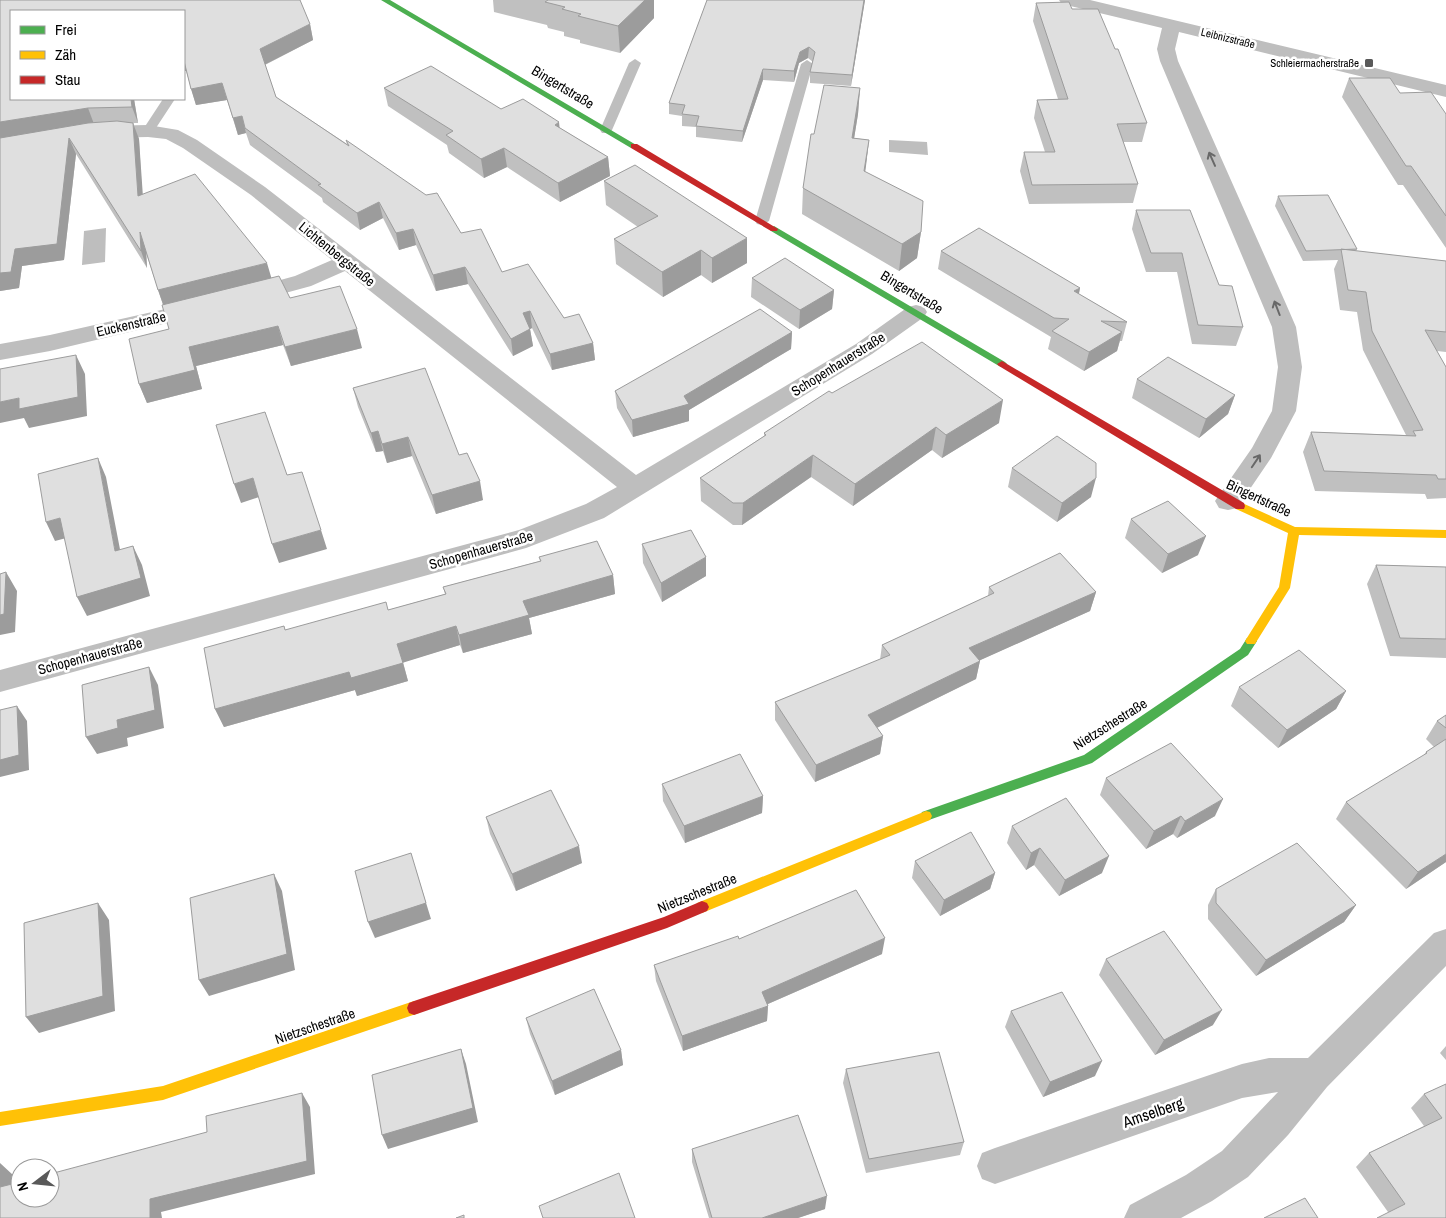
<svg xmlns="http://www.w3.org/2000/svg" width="1446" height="1218" viewBox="0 0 1446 1218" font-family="'Archivo Narrow',sans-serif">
  <rect width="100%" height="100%" fill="#fff"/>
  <path fill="#bebebe" d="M889,140l38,2 1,13 -39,-3z
    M106,228l-1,34 -23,3 2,-34z"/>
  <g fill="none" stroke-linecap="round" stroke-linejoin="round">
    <path fill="#bebebe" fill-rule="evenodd" d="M635,59l6,4 -29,67 -2,3h-8l-2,-3 29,-67z
      M807,60l6,4 -44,157 -7,4 -5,-1 -2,-3 46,-157z
      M163,99h12l-23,35h-8l-2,-3z"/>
    <path fill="#bebebe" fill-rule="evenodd" d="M1059,0h31l356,85v12l-267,-65 -4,17 3,12 108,243 10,23 6,40 -6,44 -25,47 -34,50 -9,2 -9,-2 -4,-7 37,-53 20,-37 6,-44 -6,-40 -112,-266 -3,-12 5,-21 -100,-24z
      M148,125l30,5 19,10 68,47 371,288 220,-131 52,-37 8,-2 8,2 3,5 -3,5 -52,37 -268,164 -78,30 -526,144v-22l519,-140 67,-26 31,-17 -272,-216 -34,15 -63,17 -8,-2 -3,-5 3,-5 55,-15 37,-16 -81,-65 -68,-47 -17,-9 -18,-2 -50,1 -7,-2 -3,-4 3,-4 7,-2z
      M201,301l8,2 3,5 -3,5 -159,38 -50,9v-16l50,-9z
      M1446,929v37l-119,121 -39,48 -40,42 -36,24 -31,17h-57l6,-13 56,-30 36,-24 56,-59 -36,6 -247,86 -13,-5 -5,-13 5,-13 13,-5 247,-84 27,-6h39l126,-125z"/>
    <path fill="#4caf50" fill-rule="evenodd" d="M381,0h9l248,146 -7,2z
      M774,226l231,136 2,2 -5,3 -3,-1 -228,-135 -1,-2z
      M1251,637l4,1 2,3 -9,14 -156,108 -166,58 -4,-1 -2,-4 2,-4 162,-57 156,-106 7,-11z"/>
    <path fill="#ffc107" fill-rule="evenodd" d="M1240,502l55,25 151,3v8l-147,-3 -9,53 -35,56h-8l-2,-3 34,-54 9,-54 -52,-24 -1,-3z
      M926,811l4,1 2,4 -2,4 -228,93 -5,-2 -2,-4 2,-4z
      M414,1001l5,2 2,5 -2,5 -256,87 -163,26v-14l163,-26z"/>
    <path fill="#c62828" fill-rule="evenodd" d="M631,144h6l141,85 -1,2h-6l-140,-83z
      M1002,361l242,142 1,3 -1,3h-8l-237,-143 -2,-2z
      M702,901l5,2 2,4 -2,4 -40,17 -253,87 -5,-2 -2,-5 2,-5 5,-2 250,-84z"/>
  </g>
  <path fill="#c0c0c0" d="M0,0l310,24 3,16 -48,25 11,32 71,47 -1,-4 115,93 41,39 62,46 29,25 2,17 -43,10 -20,-42 -2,1 3,17 -20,10 -45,-72 -32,7 -20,-46 -17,5 -16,-32 -23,12 -37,-28 -1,-4 -72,-53 -4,-12 -8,2 -11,-35 -31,5 -10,-34 -175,-60 123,88 4,24h-5l6,16 3,55 129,84 19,20 72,50 -71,18 -8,-21 -87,21 6,23 -55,14 -8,-19 30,-55 -6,-24 -17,-52 1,15 -71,-114 -12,106 -42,6 -3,22 -19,3z
    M493,0h161v18l-34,35 -40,-10v-3l-16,-4v-4l-16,-4 -1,-3 -53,-13z
    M707,0h158l-14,86 -41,-3v-11l3,-10 -5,-4 -9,5 -5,19 -31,-2 -21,62 -46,-5v-10l-14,-1v-10l-13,-2v-11z
    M1036,3l36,6 43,40 32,74 -5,19h-19l15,42 -5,19 -104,1 -9,-33 4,-19h21l-11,-34 3,-18 21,-1 -25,-78z
    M1349,78l51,15 46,21v134l-43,-63h-5l-56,-88z
    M384,88l117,21 59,19 48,29 2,19 -50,26 -53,-35 -23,11 -35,-25 -2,-8 -59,-39z
    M860,88l-2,26 -4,24 15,2 -4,32 56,60 -4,26 -18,13 -97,-57 1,-26 11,-54z
    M604,181l143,82 -35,20 -11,-8 -38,22 -47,-33 -2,-25 24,-12 -32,-22z
    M1278,196l79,53 -1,2 90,10v91l-9,-1 9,16v131l-19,1 -2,-5 -110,-3 -12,-39 8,-20 95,3 -43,-85 -6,-38 -17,-2 -6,-41 4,-9 -35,1 -28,-55z
    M1136,210l83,75 24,42 -7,19 -44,-2 -15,-72h-31l-14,-43z
    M941,251l139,37 -1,6 48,28 -5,19h-2l-3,10 -33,20 -36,-22 3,-12 -113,-68z
    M752,278l82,12 -2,19 -33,20 -48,-32z
    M792,332l-1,17 -102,61v11l-56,16 -16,-29 -2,-17z
    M1137,379l98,16 -7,19 -29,24 -67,-40z
    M353,388l106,67 24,45 -47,14 -24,-58 -25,7 -4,-12 -7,1 -18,-45z
    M832,393l167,30 -57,35 -10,-8 -79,56 -42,-29 -69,48h-9l-32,-24 -1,-23 64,-42v-3z
    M1012,468l79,29 -34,25 -49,-35z
    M1131,519l67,36 -36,18 -37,-35z
    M642,544l64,32 -44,26 -19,-39z
    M539,557l74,18 2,19 -86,24 3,16 -69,19 -3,-8 -57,17 5,19 -51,15 -2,-6 -131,37 -9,-18 70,-79 103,-20 57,-16 -2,-7 97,-26z
    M1376,565l70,2v91l-56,-2 -23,-72z
    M989,587l107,5 -6,19 -110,49 -4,19 -99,49 6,8 -3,18 -65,28 -40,-62v-18l105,-42 2,-15 106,-49z
    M1239,687l107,4 -10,18 -58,39 -47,-42z
    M1446,715v147l-40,27 -70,-70 10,-17 77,-46 3,-4 8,-5 -8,-8 11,-18z
    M1106,778l109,38 -38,22 -4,-4 -27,15 -46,-54z
    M662,784l101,12 -1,17 -77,30 -22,-42z
    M486,817l96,46 -66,28 -26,-57z
    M1012,826l90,47 -43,23 -25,-31 -8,5 -19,-27z
    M915,861l80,12 -5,16 -50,27 -28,-38z
    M1216,889l140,16 -12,17 -88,54 -48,-57v-14z
    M739,939l143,15 -114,50 -1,17 -84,30 -27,-70 -2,-16z
    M1106,959l107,66 -58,30 -56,-80z
    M1011,1011l84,65 -52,21 -38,-70z
    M526,1018l95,32 2,15 -68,30 -25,-61z
    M1446,1046v14l-6,-7z
    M846,1069l118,73 -4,13 -94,18 -23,-90z
    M1446,1084v134l-58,-6 -32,-45 13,-14 55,-27 -13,-18 13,-14z
    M692,1149l133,60 -27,9h-89l-17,-56z"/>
  <path fill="#9c9c9c" d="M645,0h9v18l-34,35 -2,-27z
    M864,0h1l-14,86 1,-11z
    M310,24l3,16 -49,25 -4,-16z
    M809,47l-1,11 -9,5 -5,19v-11l6,-19z
    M184,60l3,11h-3z
    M763,69v11l-21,62 1,-11z
    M222,83l5,17 -31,5 -5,-16z
    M860,88l-2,26 -8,50 2,-26z
    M131,99h3l4,24 -6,-16z
    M88,108l6,16 -94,16v-18z
    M242,116l4,17 -8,2 -5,-17z
    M559,122l2,19 -6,-16z
    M133,123l6,16 5,73 -6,-16z
    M69,138l7,16 -12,106 -42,6 -3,22 -19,3v-18l15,-24z
    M869,140l-3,26 -5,32 3,-27z
    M504,148l3,19 -23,11 -3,-19z
    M608,157l2,19 -50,26 -2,-19z
    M379,202l4,16 -23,12 -3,-17z
    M413,229l3,16 -17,5 -3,-17z
    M140,232l6,16 1,20 -6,-17z
    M921,232l-4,26 -18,13 3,-27z
    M747,238v25l-35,20v-25z
    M701,250v25l-38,22 -1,-25z
    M267,263l5,17 -108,27 -6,-17z
    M465,267l3,17 -32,7 -3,-16z
    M1080,288l-4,18 -2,-15z
    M834,290l-2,19 -33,20 1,-19z
    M530,311l2,17 -2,1 3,17 -20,10 -2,-17 12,-26z
    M278,326l5,19 -87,21 6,23 -55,14 -8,-19 50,-37z
    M357,329l5,19 -71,18 -6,-19z
    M792,332l-1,17 -102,61v11l-56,16 -1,-17 52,-24z
    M1122,332l-5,19 -33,20 5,-19z
    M593,343l2,17 -43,10 -2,-16z
    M76,355l9,19 2,42 -58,12 -5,-10 -24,5v-21l19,-4z
    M1235,395l-7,19 -29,24 7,-19z
    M1003,400l-4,23 -57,35 4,-23z
    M936,427l-4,23 -79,56 2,-22z
    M378,431l5,20 -7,1 -5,-19z
    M408,437l4,19 -25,7 -5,-19z
    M813,455l-2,22 -69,48 1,-22z
    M98,458l8,19 18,93 -9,-19z
    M253,478l6,19 -18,6 -7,-19z
    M1096,478l-5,19 -34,25 5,-19z
    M480,481l3,19 -47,14 -4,-19z
    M60,518l10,19 -15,4 -9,-19z
    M321,530l6,19 -48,14 -7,-19z
    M1206,536l-8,19 -36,18 6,-19z
    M133,546l9,19 8,31 -63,20 -10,-19z
    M706,557v19l-44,26 -1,-19z
    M6,572l11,19 -2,41 -15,3v-20z
    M613,575l2,19 -86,24 3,16 -69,19 -4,-18 64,-34z
    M1096,592l-6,19 -125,56 4,-19z
    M456,626l4,19 -58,18 -5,-19z
    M980,661l-4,18 -110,54 2,-18z
    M403,663l5,18 -51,15 -2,-6 -131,37 -9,-18 134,-37z
    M149,667l9,18 6,43 -37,10 1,8 -31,8 -11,-17 31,-17z
    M1346,691l-10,18 -58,39 9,-18z
    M17,706l10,15 2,49 -29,7v-17z
    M883,736l-3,18 -65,28 1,-17z
    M763,796l-1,17 -77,30 -1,-17z
    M1223,799l-8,17 -38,22 8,-17z
    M1181,816l-8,18 -27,15 8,-18z
    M579,846l3,17 -66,28 -4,-17z
    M1040,848l-6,17 -8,5 5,-17z
    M1446,854v8l-40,27 12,-17z
    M1109,856l-7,17 -43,23 6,-16z
    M416,870l15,49 -56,19 -7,-16z
    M995,873l-5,16 -50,27 4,-16z
    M274,874l8,17 13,79 -86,26 -10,-16z
    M98,903l11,17 6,91 -76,22 -13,-16z
    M1356,905l-12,17 -88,54 10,-16z
    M885,938l-3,16 -121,53 1,-15z
    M768,1006l-1,15 -84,30 -1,-15z
    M1222,1010l-9,15 -58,30 9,-15z
    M461,1049l5,15 12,58 -90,27 -6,-14z
    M621,1050l2,15 -68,30 -3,-14z
    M1102,1061l-7,15 -52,21 7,-15z
    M302,1093l8,14 5,67 -154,38 1,6h-12v-19z
    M0,1163l13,12 -4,27 -9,-8z
    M827,1196l-2,13 -27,9h-36z"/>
  <path fill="#dfdfdf" stroke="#9c9c9c" d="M0,0h300l10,24 -50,25 16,48 73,49 -3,-6 80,55 11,-2 24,40 20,-4 21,43 26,-8 36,54 15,-4 14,29 -43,11 -20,-43 -7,2 7,16 -19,10 -46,-72 -32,8 -20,-46 -17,4 -17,-31 -22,11 -39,-28 3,-1 -76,-56 -3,-12 -9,2 -11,-35 -31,6 -7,-28v-50h-173v88h120l1,8 -44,1 -88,14z
    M548,0h97l-27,26 -40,-10 3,-2 -19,-5 3,-2 -20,-5z
    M707,0h157l-12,75 -42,-3 5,-20 -6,-5 -9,5 -6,19 -31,-2 -20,62 -47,-5 3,-10 -17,-2 3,-9 -16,-2z
    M1069,2l3,7h26l17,40h3l29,74 -30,1 21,60 -106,1 -8,-33h31l-18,-52 31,-1 -32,-96z
    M431,66l70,43 22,-10 36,23 -4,3 53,32 -50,26 -54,-35 -23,11 -35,-24 7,-4 -69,-43z
    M1349,78h41l10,15 31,-1 15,22v102l-35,-50h-5z
    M824,85l36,3 -8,50 17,2 -5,31 59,30 -2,31 -19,12 -99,-56 8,-54h3z
    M117,121l16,2 5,73 57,-22 72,89 -109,27 -18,-58 1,19 -72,-113 -12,106 -42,5 -4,23 -11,1v-135l88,-15z
    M635,165l112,73 -35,20 -11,-8 -39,22 -48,-33 44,-23 -54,-35z
    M1328,195l29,54 -51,2 -28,-55z
    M1136,210h54l29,75 13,1 11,41 -45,-2 -16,-72h-31z
    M979,228l101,60 -6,3 53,31 -26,-1 21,11 -33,20 -37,-21 17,-12 -15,-1 -113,-67z
    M1341,249l105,12v71l-21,-2 21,37v112h-8l-2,-4 -112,-4 -13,-39 105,4 -3,-5 10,-1 -51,-99 -6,-39 -18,-2z
    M785,258l49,32 -34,20 -48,-32z
    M279,276l11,22 50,-12 17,43 -72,18 -7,-21 -89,21 6,23 -56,14 -10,-45 40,-10 -7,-24z
    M760,309l32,23 -108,64 5,8 -57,16 -17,-29z
    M922,342l81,58 -57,35 -10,-8 -81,57 -42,-29 -70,48h-10l-33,-25 66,-43 -2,-2 65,-42 3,2z
    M76,355l2,42 -59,12v-11l-19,4v-33z
    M1168,357l67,38 -29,24 -69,-40z
    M425,368l34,87 8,-2 13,28 -48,14 -24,-58 -26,7 -4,-13 -7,2 -18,-45z
    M265,412l22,63 15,-3 19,58 -49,14 -19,-66 -19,6 -18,-59z
    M1057,436l39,27v15l-34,25 -50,-35z
    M98,458l17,93 18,-5 8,32 -64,19 -17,-79 -14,4 -8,-48z
    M1168,501l38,35 -38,18 -37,-35z
    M691,530l15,27 -45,26 -19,-39z
    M597,541l16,34 -90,26 6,14 -70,20 -3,-9 -59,18 6,19 -52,15 -2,-6 -134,37 -11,-61 80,-22 1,4 101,-28 2,8 58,-16 -3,-7 98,-26 -2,-4z
    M1060,553l36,39 -127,56 11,13 -112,54 15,21 -67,29 -41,-63 115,-47 -8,-10 112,-52 -5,-6z
    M1376,565l70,2v72l-46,-1z
    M6,572l-2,42 -4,1v-41z
    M1299,650l47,41 -59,39 -48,-43z
    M149,667l6,43 -38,10 1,8 -32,9 -4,-52z
    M17,706l2,49 -19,5v-50z
    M1446,715v13l-9,-7z
    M1446,739v115l-28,18 -72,-70 81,-49 -1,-1z
    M1171,743l52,56 -38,22 -4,-5 -27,15 -48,-53z
    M740,754l23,42 -79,30 -22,-42z
    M551,790l28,56 -67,28 -26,-57z
    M1066,798l43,58 -44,24 -25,-32 -9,5 -19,-27z
    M971,832l24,41 -51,27 -29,-39z
    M1297,843l59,62 -90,55 -50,-57v-14z
    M411,853l15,50 -58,19 -13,-51z
    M274,874l13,80 -88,26 -9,-82z
    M856,890l29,48 -123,54 6,14 -86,30 -28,-71 84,-29 1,3z
    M98,903l5,93 -77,21 -2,-94z
    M1164,931l58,79 -58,30 -58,-81z
    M594,989l27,61 -69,31 -26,-63z
    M1062,992l40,69 -52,21 -39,-71z
    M461,1049l12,59 -91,27 -10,-60z
    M939,1052l25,90 -95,17 -23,-90z
    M1446,1084v134h-69l28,-14 -36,-51 73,-35 -18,-24z
    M302,1093l5,68 -157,38v19h-150v-31l20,-5v16h30v-24l157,-42 -1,-16z
    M798,1115l29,81 -65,22h-50l-20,-69z
    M619,1173l16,45h-92l-4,-12z
    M1305,1198l13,20h-54z
    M464,1215v3h-8z"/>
  <defs><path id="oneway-shaft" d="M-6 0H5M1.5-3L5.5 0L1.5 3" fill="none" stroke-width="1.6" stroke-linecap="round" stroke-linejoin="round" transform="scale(1.25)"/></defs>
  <g stroke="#686868">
    <use href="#oneway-shaft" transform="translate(1212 159) rotate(-114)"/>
    <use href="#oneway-shaft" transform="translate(1277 308) rotate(-111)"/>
    <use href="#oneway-shaft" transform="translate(1256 461) rotate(-56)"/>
  </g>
  <rect fill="#595959" stroke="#fff" stroke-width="2" x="1364" y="58" width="10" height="10" rx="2.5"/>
  <g text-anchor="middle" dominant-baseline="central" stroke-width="5" stroke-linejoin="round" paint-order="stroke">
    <g font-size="11" fill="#000" stroke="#fff">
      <text transform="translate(1228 38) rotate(14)">Leibnizstraße</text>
    </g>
    <g font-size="11" fill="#000" stroke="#fff" text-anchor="end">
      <text x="1359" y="63">Schleiermacherstraße</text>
    </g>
    <g font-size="14" fill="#000" stroke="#fff">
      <text transform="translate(563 87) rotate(31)">Bingertstraße</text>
      <text transform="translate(337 254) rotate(39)">Lichtenbergstraße</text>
      <text transform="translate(912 292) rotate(31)">Bingertstraße</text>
      <text transform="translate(131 324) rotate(-13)">Euckenstraße</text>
      <text transform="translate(838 364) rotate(-32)">Schopenhauerstraße</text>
      <text transform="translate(1259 498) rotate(25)">Bingertstraße</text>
      <text transform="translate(481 550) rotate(-16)">Schopenhauerstraße</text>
      <text transform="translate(90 656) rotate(-15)">Schopenhauerstraße</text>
      <text transform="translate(1110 724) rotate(-32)">Nietzschestraße</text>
      <text transform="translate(697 893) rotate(-22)">Nietzschestraße</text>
      <text transform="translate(315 1026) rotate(-19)">Nietzschestraße</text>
    </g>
    <g font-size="16" fill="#000" stroke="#fff">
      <text transform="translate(1153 1112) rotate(-19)">Amselberg</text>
    </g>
  </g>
  <rect x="10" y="10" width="175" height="90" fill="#ffffff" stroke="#999999"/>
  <rect x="20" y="26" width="25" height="8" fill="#4caf50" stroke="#999999"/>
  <text x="55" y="35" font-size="15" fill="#000000">Frei</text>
  <rect x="20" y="51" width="25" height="8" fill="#ffc107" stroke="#999999"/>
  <text x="55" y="60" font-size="15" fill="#000000">Zäh</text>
  <rect x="20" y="76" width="25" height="8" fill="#c62828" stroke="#999999"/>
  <text x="55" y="85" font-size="15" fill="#000000">Stau</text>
  <g transform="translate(35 1183) rotate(254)"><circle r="24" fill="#ffffff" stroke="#999999"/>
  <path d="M0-4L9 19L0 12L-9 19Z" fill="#595959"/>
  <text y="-8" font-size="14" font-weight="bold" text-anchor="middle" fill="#000000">N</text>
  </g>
</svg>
